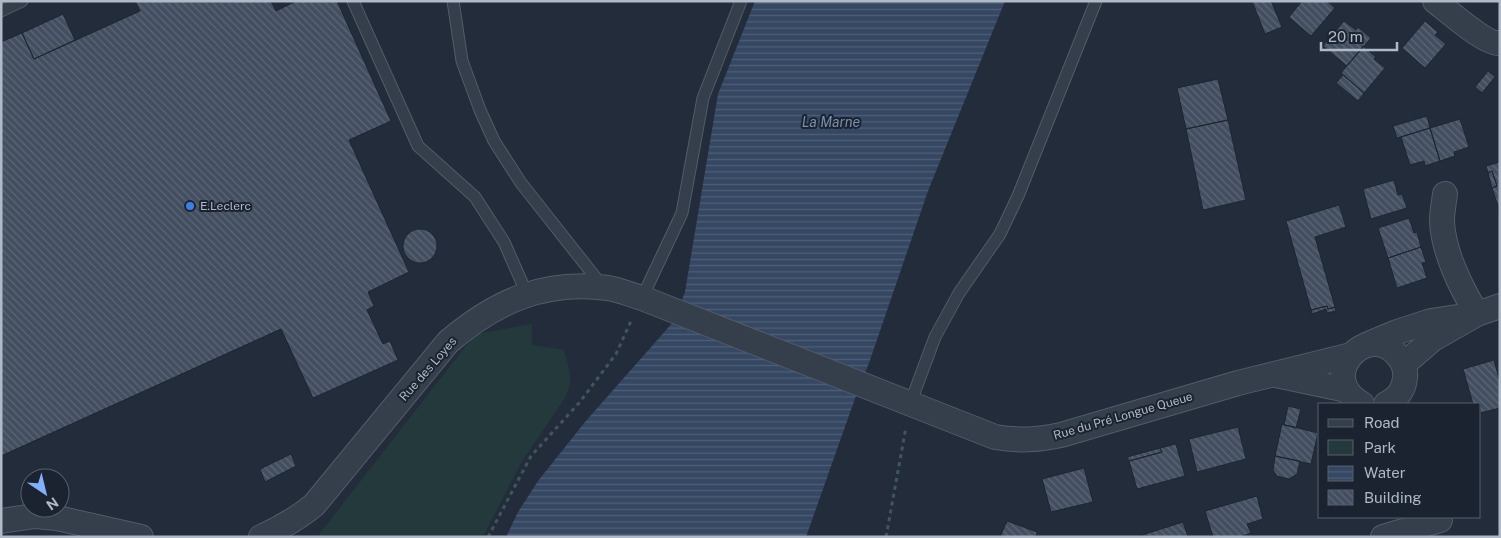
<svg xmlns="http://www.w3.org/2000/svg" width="1501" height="538" viewBox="0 0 1501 538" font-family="'Public Sans',sans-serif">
  <defs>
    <pattern id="water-rules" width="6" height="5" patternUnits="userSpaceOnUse" patternTransform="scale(1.25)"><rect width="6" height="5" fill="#354762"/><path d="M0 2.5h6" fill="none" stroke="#505f77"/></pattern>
    <pattern id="building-back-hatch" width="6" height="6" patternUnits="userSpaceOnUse" patternTransform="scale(1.25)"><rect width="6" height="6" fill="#434f60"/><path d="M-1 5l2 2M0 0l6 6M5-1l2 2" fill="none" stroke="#5c6675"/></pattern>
  </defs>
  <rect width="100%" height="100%" fill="#222c3b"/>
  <path fill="#24393c" d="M532,324v21l32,5c5,19 10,30 1,48l-44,65 -38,74h-166l158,-203z"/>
  <path fill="url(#water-rules)" d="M755,1h250l-77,190 -59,172 -11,27 -52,147h-300l12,-25 20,-31 47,-59 89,-101 11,-29 33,-198z"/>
  <path fill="url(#building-back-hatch)" stroke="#1d2532" d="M135,1h136l5,10 20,-10h41l54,120 -42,19 60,132 -41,20 6,14 -7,4 16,34 7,-3 8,19 -85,38 -32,-69 -280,127v-414l21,-9 12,26 106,-48z
    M1252,1h19l11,26 -17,7z
    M1302,1h25l8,7 -24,28 -22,-19z
    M63,14l12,26 -41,19 -12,-26z
    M1344,21l12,9 2,-3 13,11 -24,28 -24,-20z
    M1425,21l13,11 -3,3 11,9 -21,24 -23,-20z
    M1363,46l13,11 -2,2 11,9 -21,25 -23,-20z
    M1488,71l7,6 -13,16 -7,-6z
    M1343,75l21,18 -6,8 -22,-18z
    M1218,79l10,41 -42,9 -9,-41z
    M1427,116l3,12 -33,10 -4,-12z
    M1460,119l9,28 -15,5 1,4 -15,5 -10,-33z
    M1228,120l18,80 -43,10 -17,-81z
    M1430,128l10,33 -15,5 -1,-5 -14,4 -9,-28z
    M1500,162v50l-8,-24 5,-2 -5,-15 -4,2 -2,-7z
    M1492,171l5,15 -5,2 -4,-15z
    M1394,180l4,15 4,-1 5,14 -36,11 -8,-30z
    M1339,205l7,22 -31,10 20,70 -7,2 -1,-3 -16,4 -25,-89z
    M1409,218l5,15 3,-1 4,15 -33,11 -10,-30z
    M403 246a17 17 0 1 1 34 0a17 17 0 1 1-34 0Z
    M1421,247l5,15 -4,1 5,15 -30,10 -9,-30z
    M1327,306l1,3 7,-2 1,4 -9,2 -1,-4 -14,5 -1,-4z
    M1494,360l6,22v26l-20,5v-9h-7l-10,-35z
    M1288,406l13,3 -5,19 -12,-3z
    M1282,424l36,9 -7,31 -36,-8z
    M1238,427l8,32 -49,13 -8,-33z
    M1176,444l9,32 -48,13 -8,-28 33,-9 -2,-4z
    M1160,448l2,4 -33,9 -2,-4z
    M291,454l5,12 -31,16 -5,-13z
    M1275,456l25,5 -3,13 -8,5 -12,-3 -4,-6z
    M1084,468l9,34 -42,10 -9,-33z
    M1257,496l6,23 -16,5 4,9 -11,4h-27l-8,-26z
    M1007,521l30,11 -1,5h-36z
    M1183,522l5,15 -49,-1z"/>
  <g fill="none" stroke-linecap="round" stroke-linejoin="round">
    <g stroke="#535c69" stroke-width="13">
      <path id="lane" d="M353,1l65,145 57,51 29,45 23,52
        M453,1l9,60 18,49 14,31 27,42 82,104
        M1,11l21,-10
        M642,298l40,-85 21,-115 38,-97
        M910,404l25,-67 24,-44 41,-59 18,-38 78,-195"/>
    </g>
    <g stroke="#535c69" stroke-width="26">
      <path id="street" d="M1435,1c12,9 51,44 65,42
        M1445,194c-1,8 -3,18 -3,27 1,30 19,67 35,93
        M1366,345l31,-13 34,-11 46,-7
        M1404,364l29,-25 44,-25 23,-8
        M1276,375l71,15
        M1362,404c-48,-27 6,-85 36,-48 5,6 8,14 7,22 -1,12 -8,21 -19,26
        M1,521l34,-5 22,2 84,19
        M261,537c20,-9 37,-19 53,-32l134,-163c48,-41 96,-62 160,-54 12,2 23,7 34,10l353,139c26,4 41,3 66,-2l177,-52 113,-28
        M1383,537l57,-17"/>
    </g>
    <path stroke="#415659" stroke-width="3" stroke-dasharray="4 4" stroke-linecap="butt" d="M488,537l43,-81 48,-53 37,-49 15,-33
      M886,537l20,-110"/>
    <use href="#lane" stroke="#353e4b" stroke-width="11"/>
    <use href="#street" stroke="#353e4b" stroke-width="24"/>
  </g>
  <circle fill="#3f7fe0" stroke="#1b2330" stroke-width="2" cx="190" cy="206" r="5"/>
  <g text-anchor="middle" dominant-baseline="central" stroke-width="4" stroke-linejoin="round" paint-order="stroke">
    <g font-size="12" fill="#b0b9c7" stroke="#1b2330" text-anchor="start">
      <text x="200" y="206">E.Leclerc</text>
    </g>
    <g font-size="12" fill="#b0b9c7" stroke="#1b2330">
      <text transform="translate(428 369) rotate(-49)">Rue des Loyes</text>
      <text transform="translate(1123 416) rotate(-16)">Rue du Pré Longue Queue</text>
    </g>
    <g font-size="14" font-style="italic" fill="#788faf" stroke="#1b2330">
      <text x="831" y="122">La Marne</text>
    </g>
  </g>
  <rect width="1501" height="538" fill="none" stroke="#b0b9c7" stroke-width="5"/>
  <rect x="1318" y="403" width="162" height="115" fill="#1b2330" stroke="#575f6c"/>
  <rect x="1328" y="419" width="25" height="8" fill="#353e4b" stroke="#575f6c"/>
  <text x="1364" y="428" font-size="15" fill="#b0b9c7">Road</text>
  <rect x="1328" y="440" width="25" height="15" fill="#24393c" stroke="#575f6c"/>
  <text x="1364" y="453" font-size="15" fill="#b0b9c7">Park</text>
  <rect x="1328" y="466" width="25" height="15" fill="url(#water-rules)" stroke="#575f6c"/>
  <text x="1364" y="478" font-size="15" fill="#b0b9c7">Water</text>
  <rect x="1328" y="490" width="25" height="15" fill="url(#building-back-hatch)" stroke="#575f6c"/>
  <text x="1364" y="503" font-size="15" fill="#b0b9c7">Building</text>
  <g transform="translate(45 493) rotate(145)"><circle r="24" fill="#1b2330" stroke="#575f6c"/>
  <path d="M0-4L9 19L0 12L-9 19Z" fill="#83b0f9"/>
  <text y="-8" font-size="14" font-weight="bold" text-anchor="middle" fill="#b0b9c7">N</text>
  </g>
  <path d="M1321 42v8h76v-8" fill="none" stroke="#b0b9c7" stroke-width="2.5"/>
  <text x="1328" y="42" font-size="15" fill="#b0b9c7" stroke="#1b2330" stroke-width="4" paint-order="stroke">20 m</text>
</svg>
